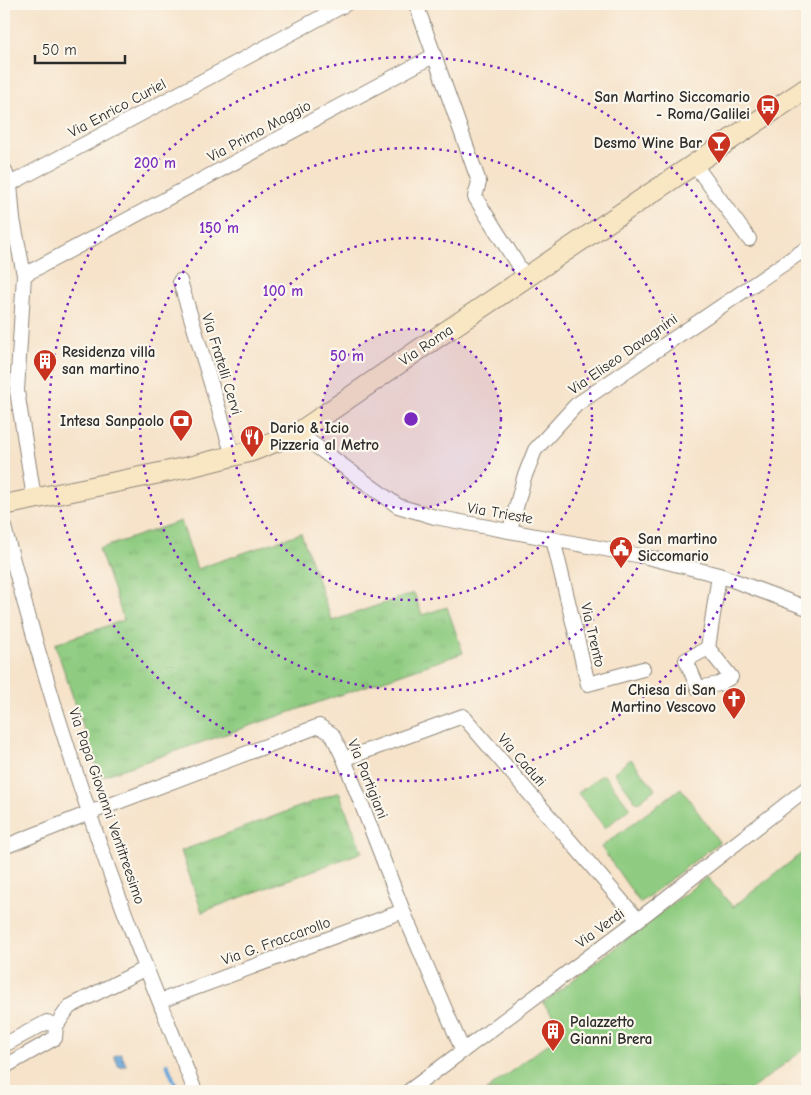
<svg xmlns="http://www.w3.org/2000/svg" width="811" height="1095" viewBox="0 0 811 1095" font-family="'Comic Neue',sans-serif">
  <defs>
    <pattern id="grass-tufts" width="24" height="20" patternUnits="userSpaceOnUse" patternTransform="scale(1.25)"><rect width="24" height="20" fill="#8fcc81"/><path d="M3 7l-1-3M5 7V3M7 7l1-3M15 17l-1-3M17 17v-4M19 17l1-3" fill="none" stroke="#7caf70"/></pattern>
    <pattern id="water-rules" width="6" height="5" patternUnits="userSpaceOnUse" patternTransform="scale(1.25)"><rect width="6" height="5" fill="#68a7db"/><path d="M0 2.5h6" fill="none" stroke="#5688b2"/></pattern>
  </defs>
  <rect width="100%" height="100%" fill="#fbf7ec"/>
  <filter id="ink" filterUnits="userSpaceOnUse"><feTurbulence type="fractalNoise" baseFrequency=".02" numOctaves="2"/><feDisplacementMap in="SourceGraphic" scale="10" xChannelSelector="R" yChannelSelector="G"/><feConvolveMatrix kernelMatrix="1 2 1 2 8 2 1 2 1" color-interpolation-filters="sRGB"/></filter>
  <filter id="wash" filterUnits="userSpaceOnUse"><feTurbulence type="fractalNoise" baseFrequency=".0096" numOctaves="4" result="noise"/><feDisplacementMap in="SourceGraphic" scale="20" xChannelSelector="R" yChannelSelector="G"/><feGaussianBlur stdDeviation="1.12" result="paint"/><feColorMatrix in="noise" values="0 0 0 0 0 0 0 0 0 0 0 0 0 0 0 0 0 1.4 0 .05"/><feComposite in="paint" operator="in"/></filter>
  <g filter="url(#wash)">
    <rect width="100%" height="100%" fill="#f6e3ca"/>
    <path fill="url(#grass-tufts)" stroke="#5d7c56" d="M181,521l16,48 104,-36 31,88 82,-28 8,22 25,-8 16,46 -363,124 -45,-133 69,-24 -25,-71z
      M339,792l23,60 -160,60 -21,-61z"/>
    <path fill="#8fcc81" stroke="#5d7c56" d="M631,759l24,30 -18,14 -23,-31z
      M603,774l27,34 -25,20 -27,-35z
      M681,788l38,54 -79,61 -39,-56z
      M807,849v198l-58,44h-264l80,-60 -22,-28 164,-126 26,30z"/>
    <path fill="url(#water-rules)" stroke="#4a6983" d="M121,1053l5,12 -7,2 -5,-11z"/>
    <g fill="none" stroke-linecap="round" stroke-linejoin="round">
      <path stroke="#68a7db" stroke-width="4" d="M167,1064l11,27
        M797,1091l10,-9"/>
    </g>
  </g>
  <g filter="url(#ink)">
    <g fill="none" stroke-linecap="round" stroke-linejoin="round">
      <g stroke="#90877a" stroke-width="16">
        <path id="street" d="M416,4l63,178 -4,15 51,81
          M695,165l54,74
          M4,169l6,15 3,35 11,56 -7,116 17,107
          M10,184l336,-180
          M24,275l409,-219
          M180,281l53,175
          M298,433l100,73 37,11 212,40 72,18 88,33
          M4,527c25,96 53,191 85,285 31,95 70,187 106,279
          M510,530l14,-52 11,-28 41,-45 231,-157
          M553,539l35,145 55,-15
          M708,648l23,29 -12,7 -21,4 -12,-28z
          M708,648l11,-73
          M344,759l119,-43 175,204
          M4,847l85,-34 230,-87 13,8 12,25 59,152 60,140
          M160,1001l243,-90
          M56,1026l13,-19 77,-39
          M4,1045l43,-23 9,4 -1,12 -51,29
          M409,1091l229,-171 169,-132"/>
      </g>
      <g stroke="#90877a" stroke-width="22">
        <path id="secondary" d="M4,505l185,-38 63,-16 46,-18 119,-82 390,-263"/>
      </g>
      <use href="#street" stroke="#fff" stroke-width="14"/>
      <use href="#secondary" stroke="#f9e7c3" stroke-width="20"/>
    </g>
  </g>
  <circle cx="411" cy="419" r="90" fill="#7b2cbf" fill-opacity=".12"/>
  <g fill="none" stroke="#7b2cbf" stroke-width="2.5" stroke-dasharray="2.5 5">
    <circle cx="411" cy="419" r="90"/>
    <circle cx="411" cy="419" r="181"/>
    <circle cx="411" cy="419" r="271"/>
    <circle cx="411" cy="419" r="362"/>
  </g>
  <defs>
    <g id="bus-pin" transform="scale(1.25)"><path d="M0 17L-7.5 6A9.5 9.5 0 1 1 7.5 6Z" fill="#c8321e" stroke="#fbf7ec"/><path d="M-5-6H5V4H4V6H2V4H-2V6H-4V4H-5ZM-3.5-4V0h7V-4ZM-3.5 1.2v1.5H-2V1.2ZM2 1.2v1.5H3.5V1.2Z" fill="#fff"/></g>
    <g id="bar-pin" transform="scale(1.25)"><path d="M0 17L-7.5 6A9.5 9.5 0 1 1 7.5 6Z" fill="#c8321e" stroke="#fbf7ec"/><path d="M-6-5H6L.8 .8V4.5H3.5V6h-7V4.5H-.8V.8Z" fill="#fff"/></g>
    <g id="building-pin" transform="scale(1.25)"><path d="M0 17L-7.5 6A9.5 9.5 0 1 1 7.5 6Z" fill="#c8321e" stroke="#fbf7ec"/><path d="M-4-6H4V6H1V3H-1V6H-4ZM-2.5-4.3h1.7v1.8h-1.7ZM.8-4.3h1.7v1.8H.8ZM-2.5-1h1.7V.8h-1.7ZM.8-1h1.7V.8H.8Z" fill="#fff"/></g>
    <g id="bank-pin" transform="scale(1.25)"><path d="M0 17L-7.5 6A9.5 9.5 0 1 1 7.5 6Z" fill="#c8321e" stroke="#fbf7ec"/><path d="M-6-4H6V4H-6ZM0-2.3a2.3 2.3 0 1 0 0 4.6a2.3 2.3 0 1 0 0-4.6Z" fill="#fff"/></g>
    <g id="restaurant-pin" transform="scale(1.25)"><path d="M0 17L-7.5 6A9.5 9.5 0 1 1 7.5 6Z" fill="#c8321e" stroke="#fbf7ec"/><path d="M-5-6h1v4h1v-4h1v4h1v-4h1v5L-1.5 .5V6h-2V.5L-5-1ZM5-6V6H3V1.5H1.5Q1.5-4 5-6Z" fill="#fff"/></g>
    <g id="civic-pin" transform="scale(1.25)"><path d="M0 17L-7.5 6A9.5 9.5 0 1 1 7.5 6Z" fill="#c8321e" stroke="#fbf7ec"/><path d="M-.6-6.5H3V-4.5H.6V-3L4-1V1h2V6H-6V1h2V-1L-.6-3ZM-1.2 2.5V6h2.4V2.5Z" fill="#fff"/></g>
    <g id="church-pin" transform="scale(1.25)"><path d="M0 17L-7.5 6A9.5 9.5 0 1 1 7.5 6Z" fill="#c8321e" stroke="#fbf7ec"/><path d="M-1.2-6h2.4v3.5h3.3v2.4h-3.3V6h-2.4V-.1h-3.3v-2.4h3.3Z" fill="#fff"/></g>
  </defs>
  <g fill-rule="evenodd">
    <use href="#bus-pin" x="768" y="106"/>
    <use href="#bar-pin" x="719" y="143"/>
    <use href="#building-pin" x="45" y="361"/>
    <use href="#bank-pin" x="181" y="421"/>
    <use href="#restaurant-pin" x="252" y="437"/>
    <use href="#civic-pin" x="621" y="548"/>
    <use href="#church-pin" x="734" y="699"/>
    <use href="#building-pin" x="553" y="1031"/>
  </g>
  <g text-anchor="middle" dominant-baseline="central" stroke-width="4.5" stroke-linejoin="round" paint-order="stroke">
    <g font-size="15" font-weight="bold" fill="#2b2b2b" stroke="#fbf7ec" text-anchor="end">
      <text x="750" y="97">San Martino Siccomario<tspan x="750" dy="17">- Roma/Galilei</tspan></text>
      <text x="702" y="143">Desmo Wine Bar</text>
      <text x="62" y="352" text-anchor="start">Residenza villa<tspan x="62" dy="17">san martino</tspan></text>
      <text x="164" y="421">Intesa Sanpaolo</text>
      <text x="270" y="428" text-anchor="start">Dario &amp; Icio<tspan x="270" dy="17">Pizzeria al Metro</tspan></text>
      <text x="638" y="539" text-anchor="start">San martino<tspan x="638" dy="17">Siccomario</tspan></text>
      <text x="716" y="690">Chiesa di San<tspan x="716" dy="17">Martino Vescovo</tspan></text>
      <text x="570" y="1022" text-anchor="start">Palazzetto<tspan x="570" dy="17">Gianni Brera</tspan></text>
    </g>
    <g font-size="15" fill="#2b2b2b" stroke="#fbf7ec">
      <text transform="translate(117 108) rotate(-28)">Via Enrico Curiel</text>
      <text transform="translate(259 131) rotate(-28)">Via Primo Maggio</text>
      <text transform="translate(426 345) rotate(-34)">Via Roma</text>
      <text transform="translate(623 354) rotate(-35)">Via Eliseo Davagnini</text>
      <text transform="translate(222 364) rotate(73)">Via Fratelli Cervi</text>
      <text transform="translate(500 513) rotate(10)">Via Trieste</text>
      <text transform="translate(593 635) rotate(77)">Via Trento</text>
      <text transform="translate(522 760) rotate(49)">Via Caduti</text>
      <text transform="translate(368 779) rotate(68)">Via Partigiani</text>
      <text transform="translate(107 806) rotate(71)">Via Papa Giovanni Ventitreesimo</text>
      <text transform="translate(600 928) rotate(-36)">Via Verdi</text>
      <text transform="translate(276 941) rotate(-20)">Via G. Fraccarollo</text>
    </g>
  </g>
  <circle cx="411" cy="419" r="8" fill="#7b2cbf" stroke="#fbf7ec" stroke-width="2.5"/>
  <g font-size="15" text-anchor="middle" font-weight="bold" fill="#7b2cbf" stroke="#fbf7ec" stroke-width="4.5" stroke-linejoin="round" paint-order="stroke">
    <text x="155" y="168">200 m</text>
    <text x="219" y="233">150 m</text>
    <text x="283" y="296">100 m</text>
    <text x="347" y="361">50 m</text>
  </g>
  <rect width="811" height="1095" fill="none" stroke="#fbf7ec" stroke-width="20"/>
  <path d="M35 55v8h90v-8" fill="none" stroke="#2b2b2b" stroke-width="2.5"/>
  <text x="42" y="55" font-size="15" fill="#2b2b2b" stroke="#fbf7ec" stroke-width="4" paint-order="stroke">50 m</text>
</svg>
